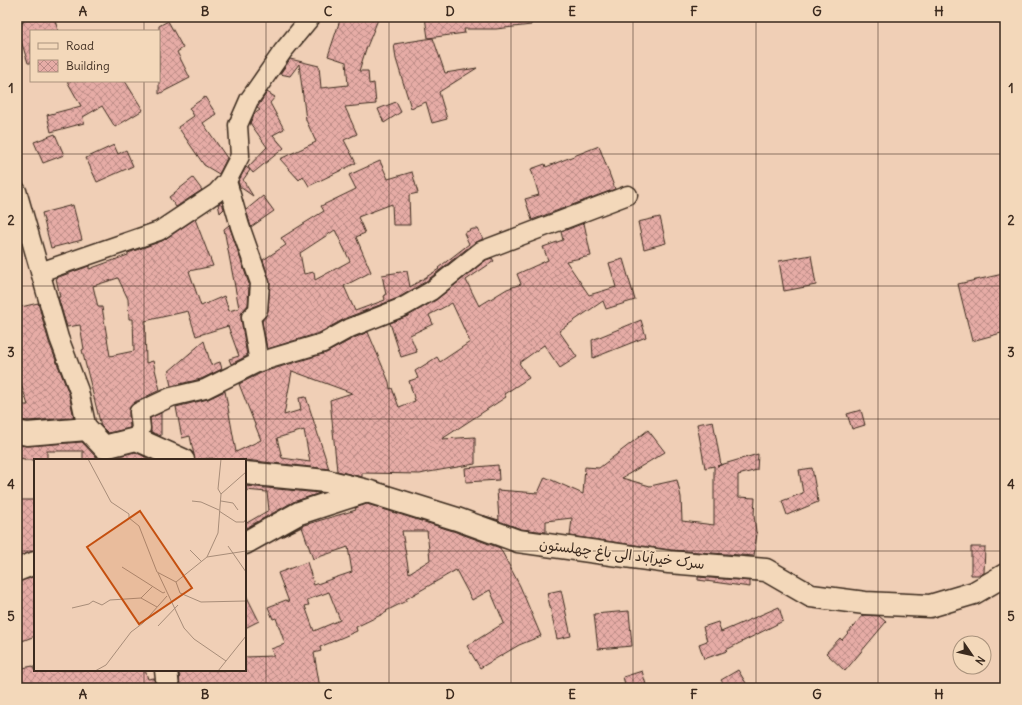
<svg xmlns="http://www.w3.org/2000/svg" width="1022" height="705" viewBox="0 0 1022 705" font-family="Delius,'Playpen Sans Arabic',sans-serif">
  <defs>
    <pattern id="building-cross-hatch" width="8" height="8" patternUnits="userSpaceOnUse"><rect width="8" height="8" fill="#e6aca6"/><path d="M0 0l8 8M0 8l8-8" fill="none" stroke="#bc8c87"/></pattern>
  </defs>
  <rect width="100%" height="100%" fill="#f0cfb6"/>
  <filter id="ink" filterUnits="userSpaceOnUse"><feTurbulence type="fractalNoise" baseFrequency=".025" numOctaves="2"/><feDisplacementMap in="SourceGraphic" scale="8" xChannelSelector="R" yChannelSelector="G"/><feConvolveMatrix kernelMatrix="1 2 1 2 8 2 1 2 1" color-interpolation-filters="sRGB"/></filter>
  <g filter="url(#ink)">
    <path fill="url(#building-cross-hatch)" stroke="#3b2a1e" fill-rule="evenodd" d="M22,17h32l4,14h-27v32h-3l-11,-35v-3l7,-3z
      M341,17h38l-13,32 -7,22h9l1,13 5,-1 2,21 -31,3 12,27 -13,6 12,23 -47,23 -6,-10 -4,4 -19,-21 36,-17 -10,-22 -7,-56 -9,12 -10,-2 10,-15 29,7 2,22 27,-3 -2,-23 -18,-6z
      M425,17h106v8l-35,4h-32l1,4 -37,5z
      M168,21l15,27 -6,4 13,26 -31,16v-68z
      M433,38l12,35 32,-5 -38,24 8,27 -15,4 -6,-21 -15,6 -15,-49 -2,-15z
      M67,81h58l18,29 -28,17 -13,-21 -19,11 1,6 -33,9 -4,-17 34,-9z
      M267,92l8,5 -5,6 14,26 -11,6 11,13 -31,25 -5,-6 19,-20 -17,-24 4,-9 6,-4 -3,-2z
      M205,97l11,17 -13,9 24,35 -8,16 -15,-9 -26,-38 16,-11 -5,-8z
      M396,102l5,10 -17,11 -6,-14z
      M55,134l9,21 -21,8 -9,-21z
      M114,145l4,9 8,-4 7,16 -36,16 -11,-24z
      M599,146l16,43 -83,31 -7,-21 14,-4 -8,-26 14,-5 1,3z
      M380,161l8,18 24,-7 6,21 -9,2 1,30h-17l-1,-21 -34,13 7,16 -9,4 15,35 -27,14 11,25 30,-11 -1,-4 2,-1 -4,-20 25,-4 3,16 29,-18 -1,-1 31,-24 -5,-11 9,-4h5l5,10 -9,4 -49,39 -27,16 -52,20 -27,15 -52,16 -5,-28 6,-10 2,-28 -7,-23 23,-15 -5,-7 43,-27 -3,-5 35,-17 -7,-14zM335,230l15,31 -35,19 -1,-8 -10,2 -4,-21z
      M246,167l4,3 -7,10 10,16 -13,-9 -2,-5z
      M193,178l9,12 -26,17 -7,-10z
      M263,196l11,15 -23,16 -5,-17z
      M222,202l2,7 -4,4 -2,-9z
      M73,205l9,35 -31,8 -9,-35z
      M660,217l6,26 -22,6 -6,-27z
      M195,219l18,47 -24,5 12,35 23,-10 5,15 10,-3 -15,-79 5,-4 20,59 -1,21 -7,9v4l6,38 -16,8 -2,-5 10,-3 -11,-30 -32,10 -8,-25 -43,10 1,42 7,-2 7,29 -25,12 -5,5 -1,6 1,15 -22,5 -7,-7 -19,-76 2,-1 -4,-24 -13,2 -9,-30h2l-4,-19 33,-12v3l39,-14v-2l34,-12zM118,278l10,21 1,20h4l1,32 -24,5 -8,-49h-4l-5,-21z
      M584,223l7,33 -25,5 23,34 27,-8 -7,-24 14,-4 12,41 -29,9 -3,-8 -44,30 18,26 -17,11 -16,-23 -25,18 10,15 -25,16 2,3 -64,42 33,-2v27l-46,8 -9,2 -58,-1v4l-25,-6 -7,-71 22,-7 -60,-22 -8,44 17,-5 -2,-12 7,-1 23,72 -84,-9h-31l-1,-2 -18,2 -5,-24 -8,2 -6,-31 32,-8 17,-8 11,61 25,-12 -22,-56 24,-12 63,-19 28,-15 14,-6 21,50 1,7 2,-1 7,19 16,-6 -6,-20 9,-3 -3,-7 22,-14 3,5 30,-20 -18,-39 -23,12 4,9 -23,11 7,17 -16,5 -11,-34 18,-7 28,-16 50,-40 6,-2 2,3 -28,19 13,26 28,-17 14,-5 -4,-10 31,-14 -5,-13 20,-7 -2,-8zM304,430l6,32 -28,-4 -5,-20z
      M811,255l5,30 -32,6 -5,-30z
      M1003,274l2,8v50l-33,9 -14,-57z
      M38,303l11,39 20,52 5,24 -46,3 -10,-1 1,-15h9l-11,-33v-64z
      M641,320l5,17 -53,21 -1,-18z
      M204,341l7,24 9,-3 2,7 -21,10 -30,7 -3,-14z
      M861,410l4,15 -13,4 -5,-15z
      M161,413v23l-10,-4 -1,-14z
      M713,421l8,44 -4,1 41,-12 -1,16 -19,5v22l17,1 -1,17 2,17 1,1 -3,23 -84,-6 -100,-14 2,-18 -26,3v11l-25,-3 -39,-14 17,5 -2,-30 41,3 7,-16 38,17 2,-27 14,1 49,-38 17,22 -43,26 28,8 27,-6 4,17 1,24 32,4v-59l-9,2 -8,-44z
      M82,442l13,14 6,3h6l28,-7 17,8h-69v-9h-36v9h-22v-1l-8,-1v-13l11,1z
      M498,465l1,15 -33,2 -1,-14z
      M812,468l6,34 -31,13 -5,-14 21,-8 -4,-23z
      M245,486l75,7 -27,9 -47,26 -1,-4 24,-14 -2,-18 -22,-2z
      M17,500h18v51l-18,6z
      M367,504l86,27 47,17 20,38 21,50 -22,9 -39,23 -13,-22 37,-23 -14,-33 -18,10 -16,-30 -50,29v2l-20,10 1,1 -31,15 1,4 -37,16 1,4 -7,2 6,35h-140l-1,-18h66v-13l29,-1 -3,-7 14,-5 -9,-26 -3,1 -5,-12 18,-7 3,2 -11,-29 29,-11 7,23 38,-13 -4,-25 -35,12 -11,-32 -21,10 23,-12 52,-15 -1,-2zM402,531h25l3,29 -21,13zM329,592l11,28 -26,11 -9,-25 4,-1 -2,-5z
      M971,547h14l-1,26 -4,2h-9z
      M35,576v60l-18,7v-61z
      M698,577l52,4v6l-52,-7z
      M561,590l10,46 -14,3 -10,-46z
      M245,593l14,28 -14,7z
      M779,607l4,14 -57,29 1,1 -23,8 -5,-15 8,-3 -4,-14 15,-5 3,10z
      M629,611l3,35 -34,3 -4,-35z
      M863,615l16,1 7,6 -41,49 -19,-18 14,-15 2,2z
      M33,666l1,4h111l3,9 6,-1 1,10h-138v-19z
      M738,670l11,18h-23l-5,-8z
      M642,671l5,17h-21l-3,-11z"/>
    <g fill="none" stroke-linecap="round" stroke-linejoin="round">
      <g stroke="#3b2a1e" stroke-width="21">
        <path id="street" d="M227,181l13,45 20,57 -2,27 -7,7 8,45
          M17,191l42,147 20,53 8,38
          M40,272l119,-41 57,-38 11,-12 13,-25 -2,-31 11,-25 34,-49 28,-34
          M136,439l5,-11 -2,-16 32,-15 34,-8 54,-27 64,-19 27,-15 53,-21 28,-16 50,-40 147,-56"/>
      </g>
      <g stroke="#3b2a1e" stroke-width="25">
        <path id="secondary" d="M17,432l10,2 60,-5 17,18 32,-8 47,21
          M245,473l81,8 41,10
          M245,543l54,-30 68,-22 90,28 61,22 151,21 97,8 45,26 54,7 65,3 44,-13 31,-18
          M17,570l18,-7
          M166,670l2,18"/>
      </g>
      <use href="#street" stroke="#f3d8ba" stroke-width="18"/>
      <use href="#secondary" stroke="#f3d8ba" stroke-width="22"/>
    </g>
  </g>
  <path fill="none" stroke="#3b2a1e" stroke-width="1" stroke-opacity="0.55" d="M144,17v14M266,17v671M389,17v671M511,17v671M633,17v671M756,17v671M878,17v671M144,81v379M17,154h988M17,286h988M17,419h988M17,551h18M245,551h760M144,670v18"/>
  <g text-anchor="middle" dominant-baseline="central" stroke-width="3.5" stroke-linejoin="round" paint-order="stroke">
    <g font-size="14" fill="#3b2a1e" stroke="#f3d8ba">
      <text transform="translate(622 554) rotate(7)">سرک خیرآباد الی باغ چهلستون</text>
    </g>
  </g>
  <g transform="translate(34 459)">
    <rect width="212" height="212" fill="#f0cfb6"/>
    <path fill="none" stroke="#a88d79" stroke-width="1" d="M54,0l23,43 18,12v4l10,8 18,46 19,10 4,11 21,9 45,-1M187,0l-3,30 3,5M158,42l9,1 18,8M187,42l12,2 5,7M185,52l17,11h8l2,-3M194,87l18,26M156,91l11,11M173,98l11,-24 3,-39 25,-22M88,108l41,26 2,-1M124,114l26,55 10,11 32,22M142,123l31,-25 39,-6M107,139l12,-12M38,149l17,-4 4,-3 9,4 8,-5 31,-2 16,9M124,167l20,-21M61,212l11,-6 25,-33 12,-9 24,-27M184,212l28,-35"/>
    <path fill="#c55010" fill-opacity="0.15" stroke="#c55010" stroke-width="2" d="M106,52l52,77 -53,36 -52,-77z"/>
    <rect width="212" height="212" fill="none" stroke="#3b2a1e" stroke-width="2"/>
  </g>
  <rect width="1022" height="705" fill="none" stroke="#f3d8ba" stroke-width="44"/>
  <rect x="30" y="30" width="130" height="52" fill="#f3d8ba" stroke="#a9927c"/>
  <rect x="38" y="43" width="20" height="6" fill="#f3d8ba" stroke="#a9927c"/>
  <text x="66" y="50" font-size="12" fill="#3b2a1e">Road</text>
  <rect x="38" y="60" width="20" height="12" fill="url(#building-cross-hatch)" stroke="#a9927c"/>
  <text x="66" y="70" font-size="12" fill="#3b2a1e">Building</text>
  <g transform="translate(972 655) rotate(124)"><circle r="19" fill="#f3d8ba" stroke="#a9927c"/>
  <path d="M0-3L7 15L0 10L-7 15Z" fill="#3b2a1e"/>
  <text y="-6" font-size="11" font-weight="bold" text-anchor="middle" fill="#3b2a1e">N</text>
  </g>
  <rect x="22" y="22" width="978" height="661" fill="none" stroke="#3b2a1e" stroke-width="1.5"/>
  <g font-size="13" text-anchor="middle" font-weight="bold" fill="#3b2a1e">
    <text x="83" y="16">A</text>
    <text x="205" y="16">B</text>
    <text x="328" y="16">C</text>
    <text x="450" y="16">D</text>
    <text x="572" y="16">E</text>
    <text x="694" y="16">F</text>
    <text x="817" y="16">G</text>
    <text x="939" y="16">H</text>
    <text x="11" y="93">1</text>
    <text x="1011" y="93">1</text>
    <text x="11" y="225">2</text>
    <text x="1011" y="225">2</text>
    <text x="11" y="357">3</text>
    <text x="1011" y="357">3</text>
    <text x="11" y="489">4</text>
    <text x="1011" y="489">4</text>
    <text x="11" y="621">5</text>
    <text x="1011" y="621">5</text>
    <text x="83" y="699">A</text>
    <text x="205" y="699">B</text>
    <text x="328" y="699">C</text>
    <text x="450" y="699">D</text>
    <text x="572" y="699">E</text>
    <text x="694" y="699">F</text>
    <text x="817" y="699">G</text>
    <text x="939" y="699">H</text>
  </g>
</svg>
